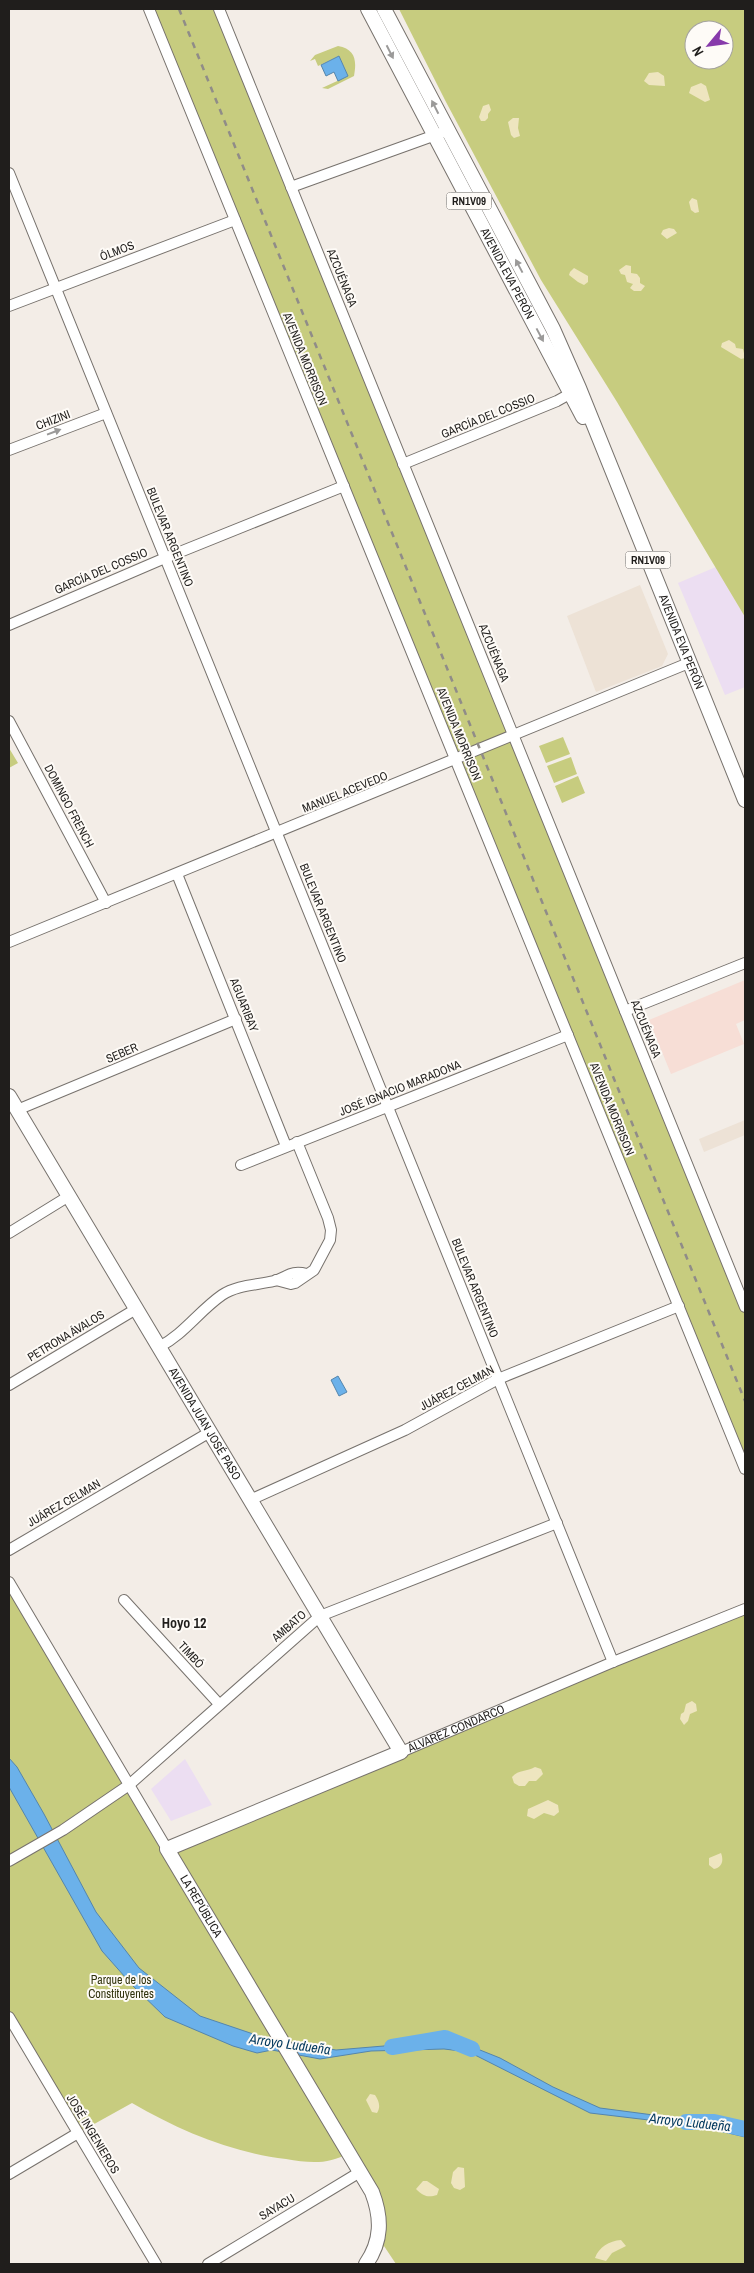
<svg xmlns="http://www.w3.org/2000/svg" width="754" height="2273" viewBox="0 0 754 2273" font-family="'Archivo Narrow',sans-serif">
  <rect width="100%" height="100%" fill="#f3ede7"/>
  <path fill="#ecdef2" d="M716,567l29,50v70l-20,8 -47,-112z
    M185,1759l27,46 -41,16 -20,-32z"/>
  <path fill="#ede2d6" d="M640,585l28,69 -6,12 -66,26 -29,-76z
    M745,1120v15l-41,17 -5,-13z"/>
  <path fill="#f7ded6" d="M745,980v40l-9,4 8,20 -73,30 -22,-54z"/>
  <path fill="#c7cc7f" fill-rule="evenodd" d="M149,9h70l526,1298v162z
    M399,9h346v608l-128,-215 -76,-122 -95,-178zM694,30h30v30h-30z
    M338,46c17,3 19,14 16,30l-26,13 -6,-1 26,-12 -9,-20 -21,10 -3,-7 -5,2 5,-6z
    M563,737l7,17 -24,9 -7,-17z
    M9,748l9,15 -9,5z
    M571,757l6,17 -23,9 -7,-17z
    M578,776l7,17 -23,10 -7,-17z
    M9,1582l158,267 578,-240v655h-349l-12,-18 -9,18h-9l14,-39 -31,-72c-21,12 -40,10 -63,6 -57,-7 -105,-28 -154,-56l-54,30 -69,-116z"/>
  <path fill="#eee5bf" d="M658,72l6,4 1,10 -16,-1 -5,-4 5,-8z
    M701,83l5,3 4,14 -5,2 -16,-9 2,-6z
    M489,104l2,6 -3,4v4l-3,3h-4l-2,-4 4,-11z
    M513,118h6l-1,10 2,8 -6,2 -3,-3 -3,-13z
    M692,198l5,2 2,12 -4,1 -4,-3 -2,-8z
    M669,228l5,1 3,4 -10,6 -6,-5 2,-4z
    M626,265l5,1v7l6,1 3,4v5l5,3 -4,5h-7l-4,-3 3,-4 -6,-2 -2,-7 -4,-1 -2,-4z
    M574,268l14,8v6l-4,3 -6,-3 -9,-7 1,-3z
    M729,340l6,4 1,4 7,1 2,9 -4,1 -20,-12 1,-4z
    M692,1701l4,3 1,7 -7,3 -2,7 -4,4 -4,-6 1,-5 3,-2 2,-8z
    M535,1767l6,2 2,5 -7,7h-7l-4,5h-6l-5,-3 -2,-6c7,-8 15,-5 23,-10z
    M548,1800l10,5 1,7 -5,4 -10,-3 -10,6 -7,-3 1,-7z
    M721,1853c3,8 1,14 -7,16l-5,-4v-7z
    M370,2094l5,1c4,6 6,12 2,18l-5,-1 -6,-12z
    M458,2167l6,1 1,19 -5,3 -6,-2 -3,-5 2,-11z
    M423,2181h4l12,8 -2,6c-9,3 -14,1 -21,-6z
    M621,2240l5,6 -14,7 -6,8 -11,-3c4,-11 14,-17 26,-18z"/>
  <path fill="#6bb1ea" stroke="#5485ac" d="M339,56l9,20 -10,5 -4,-9 -8,4 -5,-11z
    M338,1376l9,16 -8,4 -8,-16z
    M9,1758l8,9 27,47 52,98 43,56 61,48 68,23 68,11 119,-10 45,18 53,29 47,21 145,19v10l-46,-11 -109,-13 -121,-61 -25,-3 -73,2 -51,8 -48,-9 -15,3 -24,-7 -68,-29 -32,-31 -31,-35 -93,-164z"/>
  <g fill="none" stroke-linecap="round" stroke-linejoin="round">
    <path stroke="#6bb1ea" stroke-width="16" d="M392,2047l53,-9 27,11
      M686,2122h28l31,7"/>
    <g stroke="#77726d" stroke-width="12">
      <g id="minor">
        <path d="M149,9l596,1460"/>
        <path d="M219,9l526,1298"/>
        <path d="M9,173l604,1489"/>
        <path d="M291,187l150,-54"/>
        <path d="M9,306l226,-86"/>
        <path d="M9,450l97,-37"/>
        <path d="M403,464l154,-63 18,-10"/>
        <path d="M9,625l156,-67 179,-72"/>
        <path d="M9,721l97,182"/>
        <path d="M177,874l109,272"/>
        <path d="M9,942l682,-280"/>
        <path d="M625,1011l120,-48"/>
        <path d="M17,1110l219,-91"/>
        <path d="M241,1165l327,-130"/>
        <path d="M9,1233l60,-37"/>
        <path d="M276,1280l15,4 4,-1 19,-13 16,-30 1,-10 -3,-12 -31,-76"/>
        <path d="M159,1347c25,-13 40,-36 63,-52 15,-10 35,-10 52,-14 14,-4 16,-11 33,-7"/>
        <path d="M9,1385l127,-76"/>
        <path d="M250,1500l155,-70 93,-51 181,-73"/>
        <path d="M9,1550l201,-118"/>
        <path d="M9,1582l158,267"/>
        <path d="M124,1600l95,104"/>
        <path id="s1" d="M401,1752l212,-90 132,-53"/>
        <path d="M9,1861l54,-31 66,-45 191,-169 237,-93"/>
        <path d="M9,2017l147,247"/>
        <path d="M9,2174l69,-41"/>
        <path d="M208,2264l152,-92"/>
      </g>
    </g>
    <g stroke="#77726d" stroke-width="16">
      <g id="major">
        <path id="s2" d="M368,9l215,408"/>
        <path id="s3" d="M384,9l169,320 26,59 166,412"/>
        <path id="s4" d="M9,1096l392,656 -234,97 205,343c10,26 10,49 -6,72"/>
      </g>
    </g>
    <use href="#minor" stroke="#fff" stroke-width="10"/>
    <use href="#major" stroke="#fff" stroke-width="14"/>
    <path stroke="#908c88" stroke-width="2.5" stroke-dasharray="6 6" stroke-linecap="butt" d="M179,9l566,1392"/>
  </g>
  <defs><path id="oneway-solid" d="M-6-.8H1V-3.2L6.5 0L1 3.2V.8H-6Z" transform="scale(1.25)"/></defs>
  <g fill="#9b9a99">
    <use href="#oneway-solid" transform="translate(390 52) rotate(63)"/>
    <use href="#oneway-solid" transform="translate(435 107) rotate(-117)"/>
    <use href="#oneway-solid" transform="translate(519 266) rotate(-118)"/>
    <use href="#oneway-solid" transform="translate(540 335) rotate(62)"/>
    <use href="#oneway-solid" transform="translate(54 432) rotate(-21)"/>
  </g>
  <g text-anchor="middle" dominant-baseline="central" stroke-width="4" stroke-linejoin="round" paint-order="stroke">
    <g fill="#fefbf7" stroke="#63605e" stroke-width="1">
      <rect x="446.5" y="192.5" width="45" height="17" rx="4"/>
      <rect x="625.5" y="551.5" width="45" height="17" rx="4"/>
    </g>
    <g font-size="11" font-weight="bold" fill="#201e1c">
      <text x="469" y="201">RN1V09</text>
      <text x="648" y="560">RN1V09</text>
    </g>
    <g font-size="12" fill="#201e1c" stroke="#fefbf7">
      <text transform="translate(117 251) rotate(-21)">ÓLMOS</text>
      <text stroke="none"><textPath href="#s2" startOffset="299">AVENIDA EVA PERÓN</textPath></text>
      <text transform="translate(342 278) rotate(68)">AZCUÉNAGA</text>
      <text transform="translate(305 359) rotate(68)">AVENIDA MORRISON</text>
      <text transform="translate(488 416) rotate(-22)">GARCÍA DEL COSSIO</text>
      <text transform="translate(53 420) rotate(-21)">CHIZINI</text>
      <text transform="translate(170 537) rotate(68)">BULEVAR ARGENTINO</text>
      <text transform="translate(101 571) rotate(-23)">GARCÍA DEL COSSIO</text>
      <text stroke="none"><textPath href="#s3" startOffset="700">AVENIDA EVA PERÓN</textPath></text>
      <text transform="translate(494 653) rotate(68)">AZCUÉNAGA</text>
      <text transform="translate(459 734) rotate(68)">AVENIDA MORRISON</text>
      <text transform="translate(345 792) rotate(-22)">MANUEL ACEVEDO</text>
      <text transform="translate(69 806) rotate(62)">DOMINGO FRENCH</text>
      <text transform="translate(323 913) rotate(68)">BULEVAR ARGENTINO</text>
      <text transform="translate(244 1005) rotate(68)">AGUARIBAY</text>
      <text transform="translate(646 1029) rotate(68)">AZCUÉNAGA</text>
      <text transform="translate(122 1053) rotate(-23)">SEBER</text>
      <text transform="translate(400 1088) rotate(-22)">JOSÉ IGNACIO MARADONA</text>
      <text transform="translate(612 1109) rotate(68)">AVENIDA MORRISON</text>
      <text transform="translate(475 1288) rotate(68)">BULEVAR ARGENTINO</text>
      <text transform="translate(66 1336) rotate(-31)">PETRONA ÁVALOS</text>
      <text transform="translate(457 1388) rotate(-28)">JUÁREZ CELMAN</text>
      <text stroke="none"><textPath href="#s4" startOffset="382">AVENIDA JUAN JOSÉ PASO</textPath></text>
      <text transform="translate(64 1503) rotate(-30)">JUÁREZ CELMAN</text>
      <text transform="translate(289 1626) rotate(-41)">AMBATO</text>
      <text transform="translate(191 1655) rotate(47)">TIMBÓ</text>
      <text stroke="none"><textPath href="#s1" startOffset="60">ÁLVAREZ CONDARCO</textPath></text>
      <text stroke="none"><textPath href="#s4" startOffset="1084">LA REPÚBLICA</textPath></text>
      <text transform="translate(93 2134) rotate(59)">JOSÉ INGENIEROS</text>
      <text transform="translate(277 2207) rotate(-31)">SAYACU</text>
    </g>
    <g font-size="12" fill="#31330d" stroke="#fefbf7">
      <text x="121" y="1980">Parque de los<tspan x="121" dy="14">Constituyentes</tspan></text>
    </g>
    <g font-size="14" font-weight="bold" fill="#201e1c" stroke="#fefbf7">
      <text x="184" y="1623">Hoyo 12</text>
    </g>
    <g font-size="14" font-style="italic" fill="#00375c" stroke="#fefbf7">
      <text transform="translate(290 2044) rotate(8)">Arroyo Ludueña</text>
      <text transform="translate(690 2122) rotate(6)">Arroyo Ludueña</text>
    </g>
  </g>
  <rect width="754" height="2273" fill="none" stroke="#201e1c" stroke-width="20"/>
  <g transform="translate(709 45) rotate(241)"><circle r="24" fill="#fefbf7" stroke="#a5a39f"/>
  <path d="M0-4L9 19L0 12L-9 19Z" fill="#873aab"/>
  <text y="-8" font-size="14" font-weight="bold" text-anchor="middle" fill="#201e1c">N</text>
  </g>
</svg>
